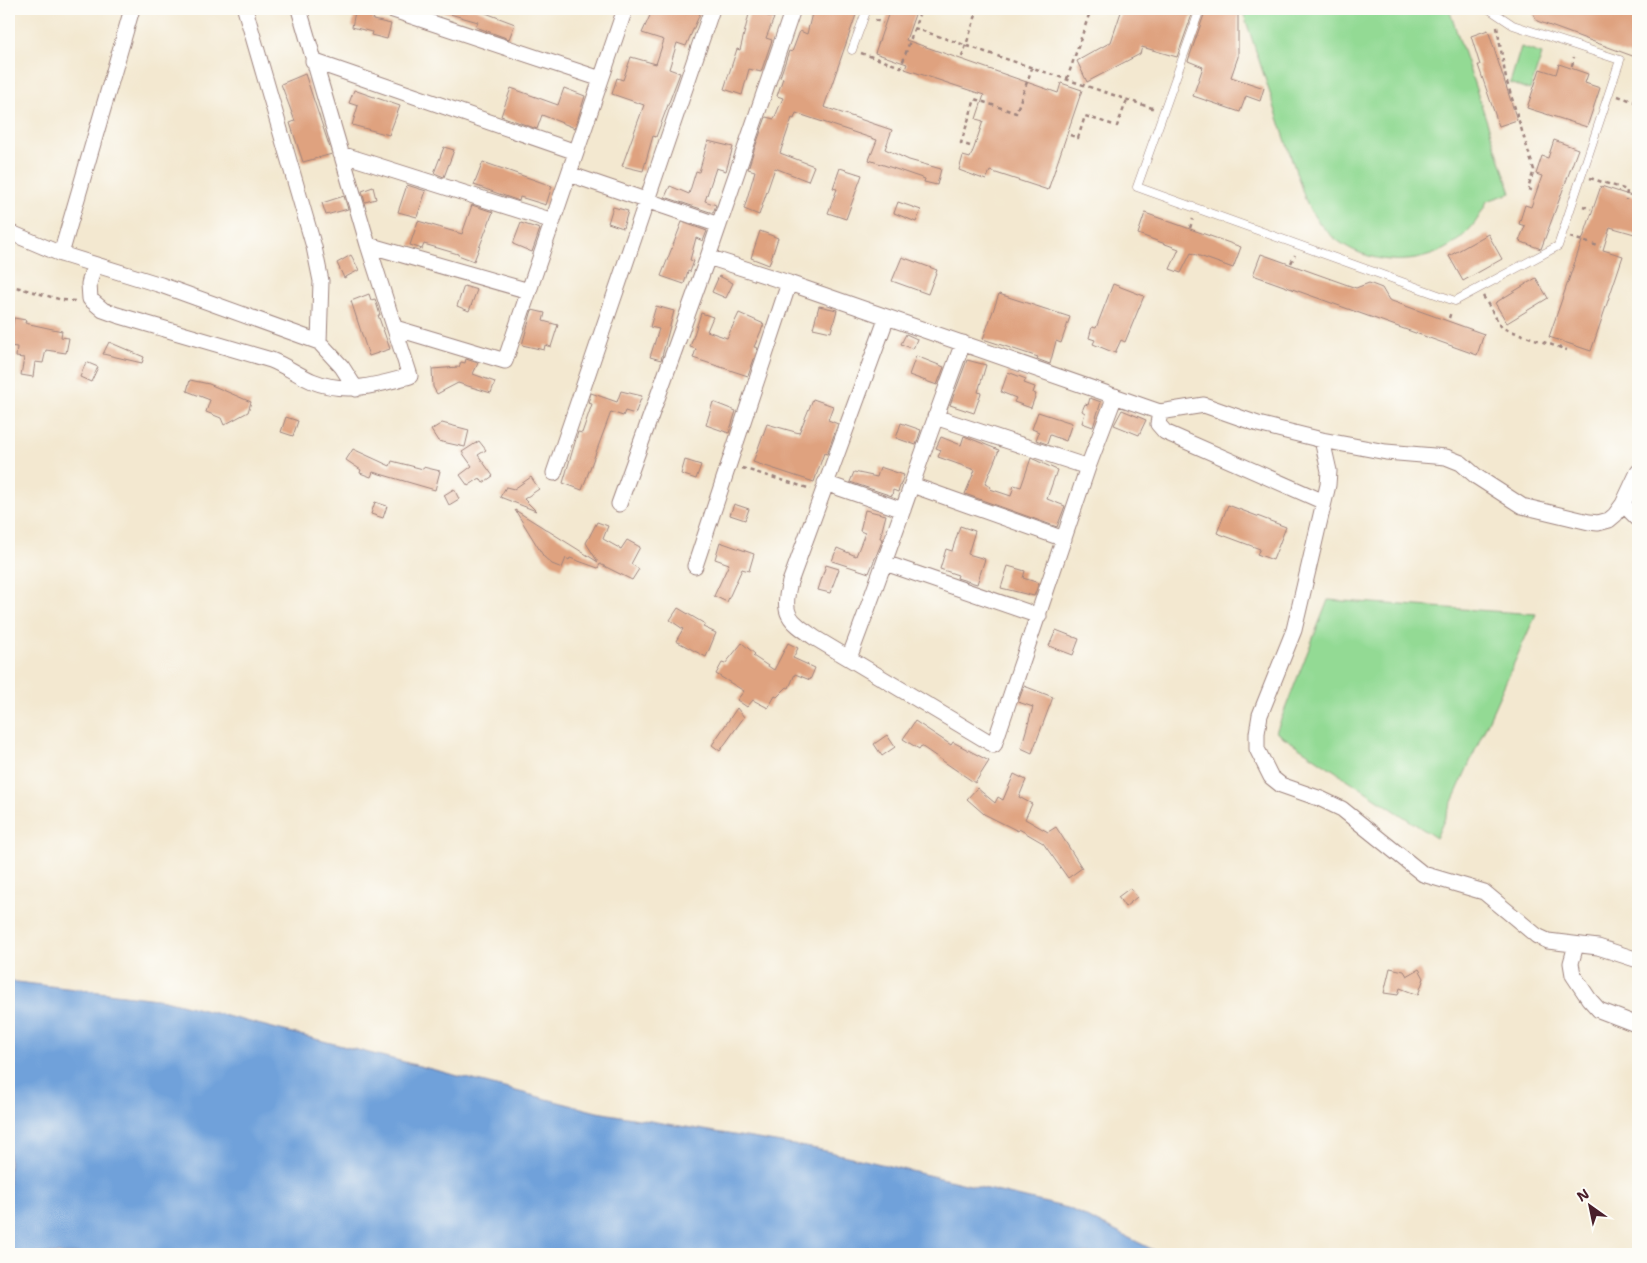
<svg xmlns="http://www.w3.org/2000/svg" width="1647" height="1263" viewBox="0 0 1647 1263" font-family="'Shantell Sans',sans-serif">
  <rect width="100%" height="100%" fill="#fdfcf7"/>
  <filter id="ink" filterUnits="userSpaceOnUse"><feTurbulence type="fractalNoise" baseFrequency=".02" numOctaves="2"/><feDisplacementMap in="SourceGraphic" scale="10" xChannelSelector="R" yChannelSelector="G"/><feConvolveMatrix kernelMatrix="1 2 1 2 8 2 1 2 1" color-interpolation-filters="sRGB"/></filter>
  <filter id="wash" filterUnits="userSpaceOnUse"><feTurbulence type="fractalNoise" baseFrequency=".0096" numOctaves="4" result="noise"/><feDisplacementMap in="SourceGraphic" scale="20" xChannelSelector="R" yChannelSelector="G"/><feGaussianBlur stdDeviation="1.12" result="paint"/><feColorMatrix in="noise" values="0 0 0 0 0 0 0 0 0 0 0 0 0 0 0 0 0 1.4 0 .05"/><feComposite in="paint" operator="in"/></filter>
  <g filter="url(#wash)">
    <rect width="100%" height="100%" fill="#f3e8d0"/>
    <path fill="#93da94" stroke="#6e7c60" d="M1242,9h207l62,184 -24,8c-33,82 -149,77 -182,-2z
      M1521,47l21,7 -12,36 -20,-7z
      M1328,600l208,14 -100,224 -160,-106z"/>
    <path fill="#70a1da" stroke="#5d6082" d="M9,981l156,19 432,112 220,37 251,59 94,46h-1153z"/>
    <g id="blocks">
      <path fill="#dfa27f" d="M443,9h32l40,15 -6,15 -33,-12 2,-5 -35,-10z
        M653,9h49l-16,37 -9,-3 -8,26 11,4 -24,64 -3,-1 -10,35 -21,-5 22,-61 -32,-11 5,-16 6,2 8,-23 25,7 8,-24 -22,-7z
        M813,9h45l-34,98 68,23 -7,19 24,11 32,9 -4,16 -13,-3 1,-3 -56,-19 8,-20 -81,-27 -2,6 -2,-1 -12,35 34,13 -6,15 -33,-13 -16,47 -15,-6 11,-38 -7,-2 5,-16 13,-36 8,2 9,-21 -6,-2 6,-18 -3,-1 9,-26 3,1 8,-21 7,3z
        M890,9h27l-11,31 152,53 3,-10 21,7 -34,100 -58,-19 -4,9 -27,-10 4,-14 7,2 4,-10 9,-27 -7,-2 8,-24 -79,-26 2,-5 -32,-11z
        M1122,9h72l-17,48 -35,-10 -2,7 -53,28 -10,-21 34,-19z
        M1206,9h32v48l-7,20 33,11 -4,13 -14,-5 -6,16 -47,-16 10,-29 -15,-6z
        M1531,9h107v49l-101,-37z
        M750,10l24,8 -8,20 6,2 -11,32 -12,-3 -7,26 -18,-6 13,-40 3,1z
        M355,12l19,4 -1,4 18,4 -4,15 -16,-4 1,-3 -20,-5z
        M1488,30l29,90 -18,6 -21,-61h2l-9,-29z
        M1559,64l29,10 -3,9 15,5 -13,39 -60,-19 13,-39 16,5z
        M305,74l27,80 -29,8 -13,-39 5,-2 -14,-37z
        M511,88l47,17 6,-17 21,8 -10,32 -33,-13 -5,14 -36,-13z
        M354,90l46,16 -11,29 -37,-10 6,-19 -9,-3z
        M1554,140l24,9 -37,100 -22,-8 6,-15 -6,-2 6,-19 6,2 11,-31 -6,-2 6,-18 6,2z
        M708,141l25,6 -7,24 -10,-3 -11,33 11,4 -3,8 -48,-16 5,-11 19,8 7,-23 3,1z
        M444,147l10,3 -10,27 -10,-4z
        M483,162l69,24 -6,19 -26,-8 -1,4 -45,-16z
        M840,168l22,7 -16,44 -18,-6 9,-24 -4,-1z
        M407,185l19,6 -9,26 -19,-5z
        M1601,186l37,12v37l-28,-8 -7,23 20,6 -32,95 -42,-14z
        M373,187l3,12 -11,3 -3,-11z
        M344,196l4,13 -22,6 -4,-12z
        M898,202l23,8 -5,12 -22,-9z
        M472,205l21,7 -19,49 -16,-6v-1l-34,-10 -2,5 -12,-4 8,-24 44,13z
        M613,207l15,4 -5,17 -15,-5z
        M1145,213l96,34 -8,21 -42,-15 -10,20 -11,-4 9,-20 -41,-15z
        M682,222l25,9 -4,10 -7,-3 -6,22 4,1 -4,11 -2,-1 -4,13 -23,-8z
        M521,223l19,6 -8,23 -19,-8z
        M760,231l18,7 -9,27 -18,-7z
        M1488,234l14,25 -39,22 -14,-25z
        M1261,254l95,34 13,-5 13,5 7,12 95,34 -7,21 -224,-80z
        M351,255l8,15 -15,8 -7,-15z
        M902,257l35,13 -9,24 -36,-13z
        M719,276l14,7 -7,15 -14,-6z
        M1536,278l12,20 -41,25 -12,-20z
        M1113,284l31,12 -19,46 -4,-2 -6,13 -22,-9 2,-4 -6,-2 3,-11 4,1z
        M464,286l13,4 -8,21 -12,-5z
        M369,294l2,6 4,-1 5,16h-2l12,34 -21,7 -18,-55z
        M999,294l71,23 -9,26 -5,-2 -6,23 -13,-5 1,-2 -55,-18z
        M656,306l18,5 -13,49 -11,-3 9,-28 -9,-2z
        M819,306l18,4 -6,22 -18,-4z
        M532,310l13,3 -2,8 15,4 -7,22 -6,-2 -1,5 -22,-5z
        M701,313l12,4 -6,14 20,7 12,-25 25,11 -10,23 4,1 -10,28 -55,-18 3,-9 -6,-2z
        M14,318l12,2 -1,3 37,8 -1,6 8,1 -3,15 -20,-3 -3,13 -8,-1 -2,15 -12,-2 3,-17 -8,-1 1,-10 -8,-1v-12h2z
        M906,334l11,5 -4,10 -12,-5z
        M109,342l35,15 -2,6 -39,-9z
        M916,356l28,11 -7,18 -28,-10z
        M466,359l12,4 -5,11 22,8 -4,11 -33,-10 -21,11 -4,-7 -1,-18 27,-2 2,-5 4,1z
        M967,360l19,5 -8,27 3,1 -7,20 -24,-8z
        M86,362l12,5 -7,15 -11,-5z
        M1008,372l18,7 -2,4 11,4 -2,6 3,1 -5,14 -17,-6 2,-4 -15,-6z
        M190,380l19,4 42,18 -3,10 -24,13 -3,-7 -15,-6 4,-12 -23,-9z
        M621,391l21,5 -7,18 -10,-3 -2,5 -12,-4 -29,78 -19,-7 15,-51 4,1 10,-29 -4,-1 3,-10 26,9z
        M1090,398l11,4 -8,25 -11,-4 3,-10 -3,-2 3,-7 3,1z
        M813,399l20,7 -5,14 10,4 -11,30 -3,-1 -10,29 -61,-20 14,-38 32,9z
        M713,402l23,9 -7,22 -23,-8z
        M1122,410l24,10 -7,15 -25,-10z
        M1038,412l34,11 -6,18 -16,-6 -3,9 -11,-4 3,-8 -7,-3z
        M286,417l12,4 -5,15 -12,-4z
        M442,423l27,7 -4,17 -27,-6 -7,-11z
        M901,423l20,7 -5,15 -20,-7z
        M964,436l35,14 -14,34 6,3 -1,2 21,7 3,-11 7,2 10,-29 26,12 -10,29 18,7 -8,21 -92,-33 10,-24 -37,-13 3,-7 -5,-2 5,-11 20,8z
        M479,441l7,9 -8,5 15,21 -10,7 -3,-5 -12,8 -8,-11 12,-9 -10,-14z
        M353,449l37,17 2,-5 31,8v-2l17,4 -5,19 -62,-18 -2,5 -11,-4 1,-3 -15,-10z
        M685,460l16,5 -5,14 -15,-5z
        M880,467l24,8 -6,17 -5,-2 -1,6 -42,-14 4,-10 23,5z
        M531,477l8,12 -15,10 12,12 -36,-14 6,-10 8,2z
        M454,489l5,10 -10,6 -5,-10z
        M375,502l12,4 -4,12 -12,-4z
        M734,504l15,5 -4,11 -15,-5z
        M1228,505l58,22 -13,33 -16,-6 3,-5 -43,-16z
        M515,510l83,52 -12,-19 11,-21 11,4 -5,13 18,10 6,-9 13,7 -9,17 8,5 -7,11 -32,-16 -2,4 -28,-10 -1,2 -3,-2 -4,10 -10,-4 -8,-7z
        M865,510l21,5 -6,23 3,1 -14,34 -37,-12 5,-13 19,8 9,-23 -5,-2z
        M960,526l15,5 -7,23 17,5 -8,25 -20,-6 1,-3 -18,-6 6,-20 6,2z
        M720,542l34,12 -5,17 -7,-2 -15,33 -13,-6 15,-32 -14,-5z
        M826,565l13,4 -9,24 -12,-3z
        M1008,566l17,5 -2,7 16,5 -5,13 -33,-8z
        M678,608l27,16 -2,3 13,6 -10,24 -30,-16 7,-12 -13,-9z
        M1056,630l23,9 -6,16 -24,-9z
        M742,643l13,11 -2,2 21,14 14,-27 10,5 -5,10 22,10 -5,12 -15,-6 -6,14 -2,-1 -10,10 -2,-1 -7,12 -15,-8 -6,7 -10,-7 7,-9 -28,-17 6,-11 3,1z
        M1024,686l29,11 -21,56 -11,-5 12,-41 -15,-5z
        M737,708l7,9 -24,34 -8,-6z
        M915,721l36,24 2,-3 36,19 -14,22 -54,-37 -2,3 -16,-10z
        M887,735l8,12 -13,9 -8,-12z
        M1014,774l12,6 -7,17 13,7 -7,15 23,13 8,-5 26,41 -14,10 -25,-35 -24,-14 -1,2 -34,-17 -17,-15 10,-11 18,15 3,-6 5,3z
        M1130,888l7,9 -12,10 -7,-10z
        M1390,968l14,3 3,5 12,-7 5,9 -6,17 -18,-7 -2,7 -14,-2z"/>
    </g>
  </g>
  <g filter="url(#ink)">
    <use href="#blocks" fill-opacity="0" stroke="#9e847e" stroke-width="1"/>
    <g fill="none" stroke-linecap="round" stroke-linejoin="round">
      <g stroke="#9e847e" stroke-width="9">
        <path id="service" d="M1200,9l-63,178 318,114 103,-55 62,-186 -107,-35 -24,-16
          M852,50l15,-41"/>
      </g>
      <g stroke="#9e847e" stroke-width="17">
        <path id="minor" d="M245,9l69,238 7,34 -2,61
          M390,9l211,70
          M313,61l263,91
          M341,154l212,67
          M569,174l150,51
          M9,232l52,22 100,31 158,57 23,25 14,22
          M368,245l161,46
          M61,254l71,-245
          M708,257l81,26 371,129 44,-7 54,19 64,16 64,12 60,5 15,6 16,14 45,29 67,16 9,1 11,-3 6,-5 8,-11 15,-32
          M94,265l-5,19 1,15 13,11 14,5 154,45c15,6 27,15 41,21 34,14 65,4 98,-5l-42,-131 -69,-236
          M887,317l-97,265c-9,33 -1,38 25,56l179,107 94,-278 27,-71
          M395,328l110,33 120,-352
          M1160,412l-2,12 7,8 159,70
          M935,417l153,50
          M1322,440l7,31 -1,14 -34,145 -34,85 -3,18v16l14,28 10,8 40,14 21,10 81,65 61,18 53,44 11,5 50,6 40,13
          M554,473l158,-464
          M825,483l78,27
          M912,485l152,54
          M619,504l89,-247 85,-248
          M1623,504l15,15
          M885,563l154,53
          M695,566l94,-283
          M849,658c40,-104 74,-210 114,-315
          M1576,945l-5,18 2,12 16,24 10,11 39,15"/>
      </g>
      <path stroke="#9e847e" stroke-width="2.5" stroke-dasharray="4 4" stroke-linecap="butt" d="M875,20l8,3
        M1497,27l9,52 28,91 -6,19 6,2
        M914,28l241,81
        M861,53l40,14 20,-58
        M962,57l16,-48
        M1572,66l2,-9
        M1067,79l24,-70
        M1618,96l20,7
        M1070,135l8,3 7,-22 32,10 10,-26
        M970,146l-9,-3 14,-44 41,14 16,-45
        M1590,178l37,12 -1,10
        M1583,206l8,3
        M1190,228l3,-9
        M1570,237l31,10
        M1291,263l4,-8
        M9,285l53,15 14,1
        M1483,296l19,32 65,22
        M1449,318l2,-6
        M742,468l69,21"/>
      <use href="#service" stroke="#fff" stroke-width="8"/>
      <use href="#minor" stroke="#fff" stroke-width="15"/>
    </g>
  </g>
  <rect width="1647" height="1263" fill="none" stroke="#fdfcf7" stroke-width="30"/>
  <g transform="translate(1590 1206) rotate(327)" stroke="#fdfcf7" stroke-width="4" paint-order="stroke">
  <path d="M0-4L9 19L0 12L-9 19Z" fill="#4a1f2b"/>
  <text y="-8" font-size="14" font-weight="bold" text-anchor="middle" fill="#4a1f2b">N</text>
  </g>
</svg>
